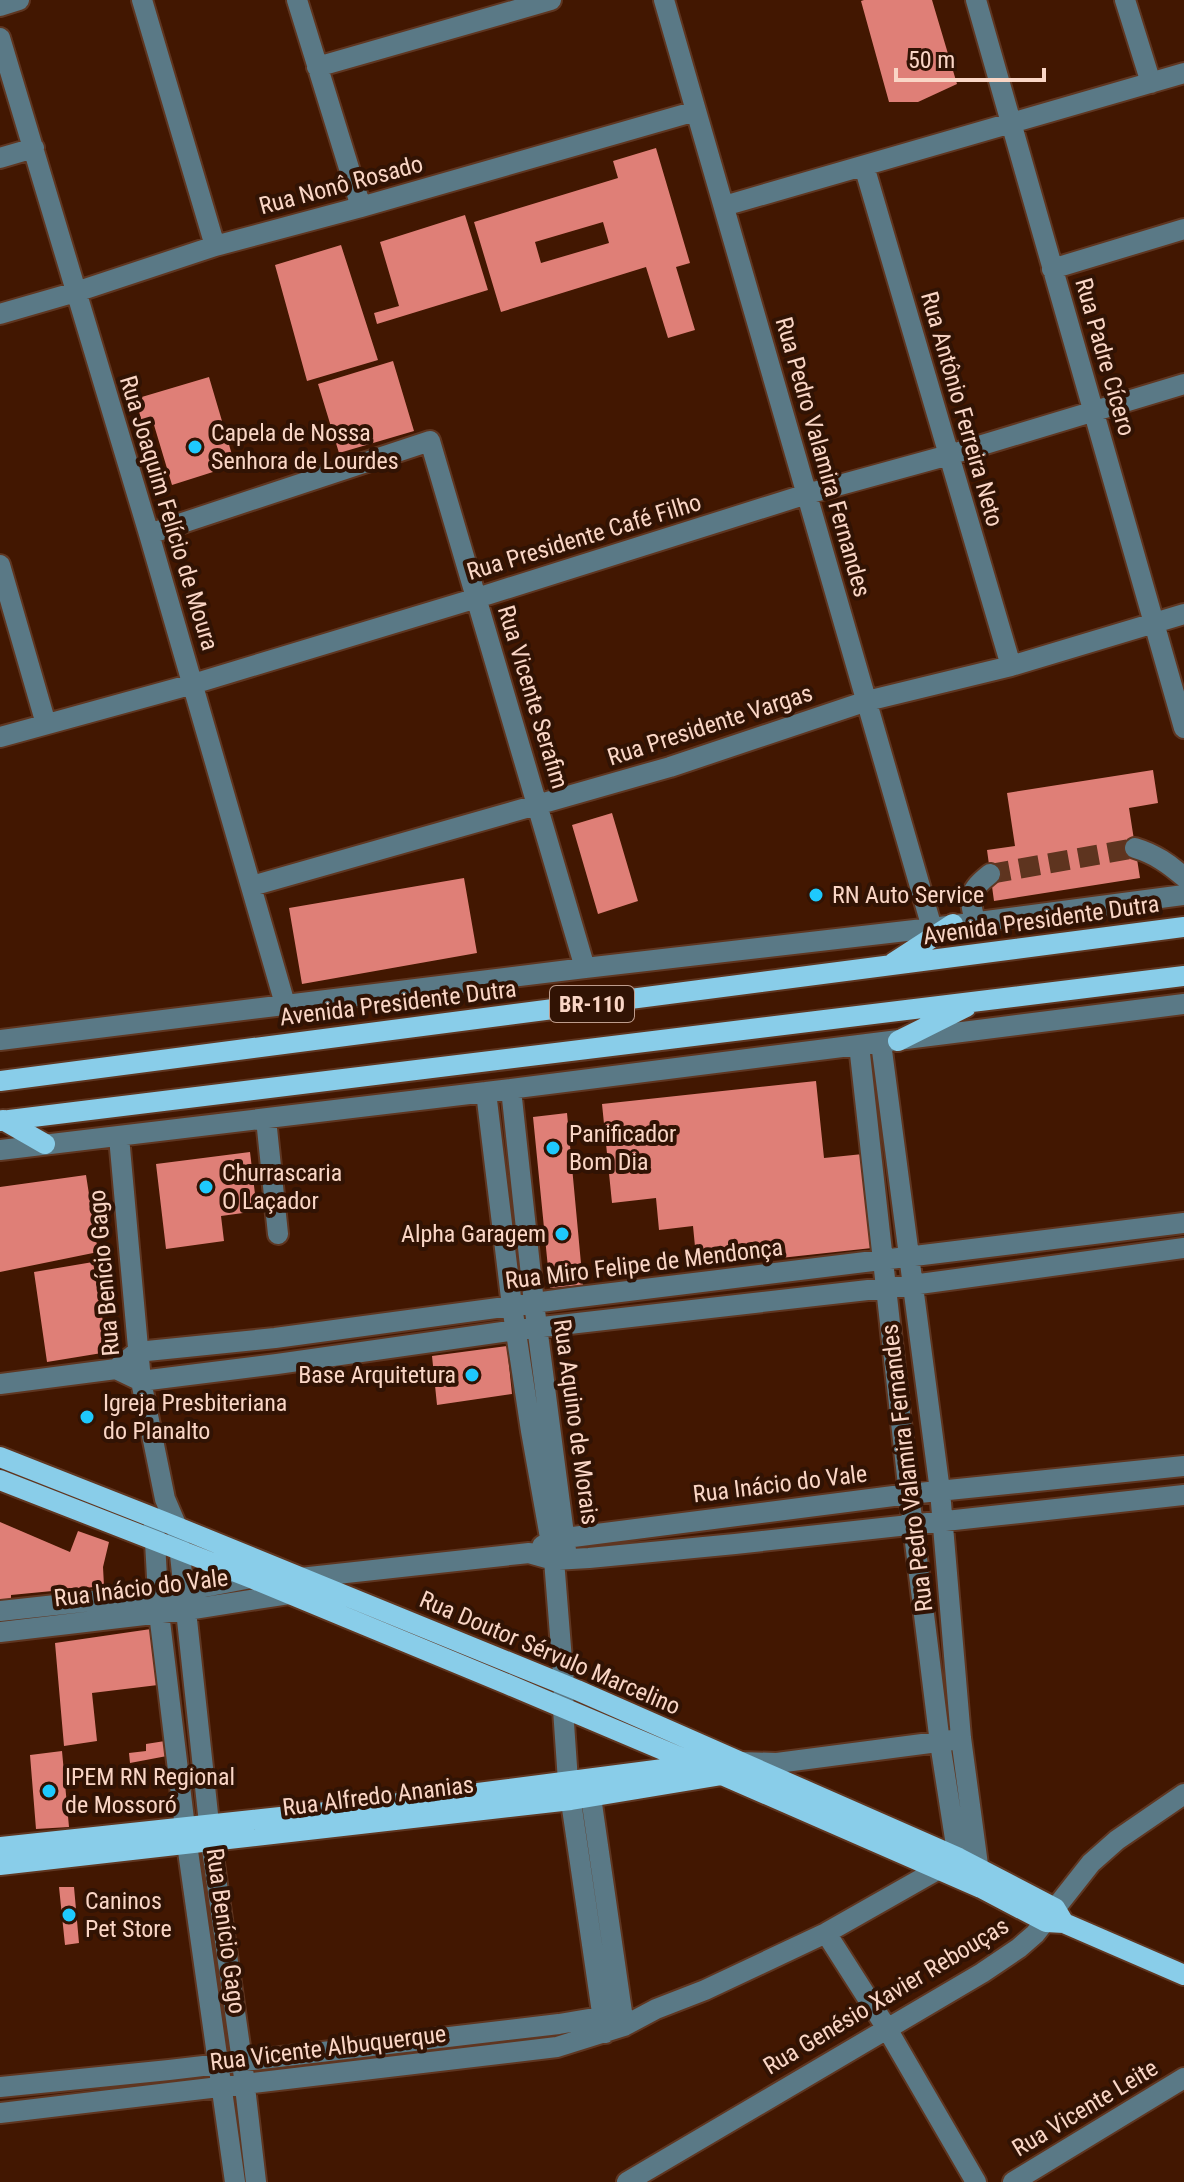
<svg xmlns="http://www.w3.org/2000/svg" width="1184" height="2182" viewBox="0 0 1184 2182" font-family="'Roboto Condensed',sans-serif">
  <rect width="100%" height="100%" fill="#421701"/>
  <path fill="#df7f77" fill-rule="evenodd" d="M864,0h68l25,84 -39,18h-29l-28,-101z
    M656,148l34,115 -14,4 19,63 -27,8 -22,-71 -145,45 -27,-90 144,-44 -5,-17zM603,222l6,21 -68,20 -6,-21z
    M465,215l23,75 -111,34 -3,-11 25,-7 -19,-64z
    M341,245l37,115 -71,21 -32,-116z
    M393,361l21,70 -75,22 -21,-69z
    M209,377l26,88 -63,20 -18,-60 -10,3 -9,-29z
    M1153,770l5,33 -29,5 11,70 -146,23 -7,-51 28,-4 -8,-53z
    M612,813l26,88 -40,13 -26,-89z
    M464,878l13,75 -175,31 -13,-76z
    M816,1081l8,77 39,-4 9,94 -175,19 -4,-41 -34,4 -3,-32 -44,5 -10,-99z
    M567,1113l16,172 -33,3 -17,-171z
    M250,1152l7,59 -36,5 3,25 -58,8 -10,-85z
    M86,1175l12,77 -98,20v-85z
    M93,1262l15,90 -61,10 -13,-90z
    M507,1346l5,48 -75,11 -5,-49z
    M0,1522l70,30 8,-21 31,11 -6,25 1,19 -93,9v5l-11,1z
    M151,1629l7,56 -66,8 5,48 -33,5 -9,-103z
    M165,1741l2,15 -37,7 -1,-10 17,-2v-7z
    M62,1751l7,76 -33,2 -6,-74z
    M59,1887h15l5,56 -14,2z"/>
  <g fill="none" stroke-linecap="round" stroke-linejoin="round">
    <path stroke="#5e341f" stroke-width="20" stroke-dasharray="20 10" stroke-linecap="butt" d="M990,874l145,-26"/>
    <g stroke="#5f3621" stroke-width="24">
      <path id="minor" d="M142,0l73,246
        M297,0l64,207
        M664,0l268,928
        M976,0l208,728
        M1125,0l26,83
        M0,6l19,-6
        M0,38l149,496 136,470
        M317,67l234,-67
        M0,158l34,-10
        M864,166l147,500
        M724,206l460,-133
        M1052,269l132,-40
        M0,314l76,-22 139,-46 146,-39 335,-96
        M149,534l281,-93 155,527
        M0,565l46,159
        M0,737l193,-53 284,-86 330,-104 142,-39 235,-71
        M1135,848c20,6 34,16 49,29
        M252,886l418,-119 197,-66 144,-35 173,-52
        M975,921c-7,-25 -5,-31 15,-47
        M0,1040l585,-72 347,-40 252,-33
        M881,1043l59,448 21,247 19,142
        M859,1045l50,449 31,249 20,128
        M511,1089l23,214 32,247
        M486,1092l26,214 19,125 23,129 10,125 -1,24 5,72 37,252
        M266,1119l12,115
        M119,1137l22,244 24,118 12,28 34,315 31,219 14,121
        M0,1150l486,-58 698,-88
        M116,1369l25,12 136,-17 239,-34 396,-45 272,-37
        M0,1384l116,-15 21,-17 138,-14 296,-40 613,-75
        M154,1524l5,89 28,231 48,338
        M542,1546l9,-6 14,-2 344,-44 275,-28
        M300,1578l229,-25 25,7 35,-2 146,-14 449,-49
        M0,1611l184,-20 67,-13
        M0,1632l187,-22 102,-16
        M739,1762l38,1 176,-23
        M578,1788l13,9 33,229
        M826,1933l60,94 90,155
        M0,2087l169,-17 390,-46 53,-9
        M0,2113l557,-66 67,-21 32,-17 49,-19 121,-57 111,-63
        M627,2182l355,-209 37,-25 16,-14 56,-71 26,-23 67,-46
        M1013,2182l171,-104"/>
    </g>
    <g stroke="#5f3621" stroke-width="24">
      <path id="major" d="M893,963l60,-39
        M898,1041l68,-34
        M0,1081l1184,-154
        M3,1120l42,24
        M0,1121l1184,-145
        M0,1457l165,65 412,168 382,168 96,50 9,15
        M0,1480l251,98 256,106 215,91 259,113 65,34 18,1 120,52
        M0,1847l345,-37 349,-45
        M0,1865l571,-65 151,-25"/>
    </g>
    <use href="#minor" stroke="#5a7986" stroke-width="20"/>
    <use href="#major" stroke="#89cde9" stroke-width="20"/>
  </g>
  <g fill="#1ec9fd" stroke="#311304" stroke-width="3">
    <circle cx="195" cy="447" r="8"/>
    <circle cx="816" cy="895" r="8"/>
    <circle cx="553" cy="1148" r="8"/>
    <circle cx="206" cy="1187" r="8"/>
    <circle cx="562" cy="1234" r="8"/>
    <circle cx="472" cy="1375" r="8"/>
    <circle cx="87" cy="1417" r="8"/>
    <circle cx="49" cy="1791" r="8"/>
    <circle cx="69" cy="1915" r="8"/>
  </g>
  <g text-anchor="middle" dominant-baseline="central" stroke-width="8" stroke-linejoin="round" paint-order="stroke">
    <rect fill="#311304" stroke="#be9c8c" stroke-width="2" x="550" y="986" width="84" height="36" rx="6"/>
    <g font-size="22" font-weight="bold" fill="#fad6c6">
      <text x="592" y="1004">BR-110</text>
    </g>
    <g font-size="24" fill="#fad6c6" stroke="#311304">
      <text transform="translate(341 185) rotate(-15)">Rua Nonô Rosado</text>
      <text transform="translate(1105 357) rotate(74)">Rua Padre Cícero</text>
      <text transform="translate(962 409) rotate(74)">Rua Antônio Ferreira Neto</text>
      <text transform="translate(823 457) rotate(74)">Rua Pedro Valamira Fernandes</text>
      <text transform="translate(169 513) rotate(73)">Rua Joaquim Felício de Moura</text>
      <text transform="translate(584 537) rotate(-17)">Rua Presidente Café Filho</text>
      <text transform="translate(533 697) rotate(73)">Rua Vicente Serafim</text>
      <text transform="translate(710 725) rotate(-18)">Rua Presidente Vargas</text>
      <text transform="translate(1041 920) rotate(-8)">Avenida Presidente Dutra</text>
      <text transform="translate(398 1003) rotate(-7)">Avenida Presidente Dutra</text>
      <text transform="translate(644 1264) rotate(-7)">Rua Miro Felipe de Mendonça</text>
      <text transform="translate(104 1273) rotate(-95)">Rua Benício Gago</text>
      <text transform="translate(576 1422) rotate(82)">Rua Aquino de Morais</text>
      <text transform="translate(907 1468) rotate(-97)">Rua Pedro Valamira Fernandes</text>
      <text transform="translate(780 1484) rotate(-7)">Rua Inácio do Vale</text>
      <text transform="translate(141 1588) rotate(-7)">Rua Inácio do Vale</text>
      <text transform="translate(550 1653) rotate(23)">Rua Doutor Sérvulo Marcelino</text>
      <text transform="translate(378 1796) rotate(-7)">Rua Alfredo Ananias</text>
      <text transform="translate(226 1931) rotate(82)">Rua Benício Gago</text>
      <text transform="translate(886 1996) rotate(-31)">Rua Genésio Xavier Rebouças</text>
      <text transform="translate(328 2048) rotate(-7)">Rua Vicente Albuquerque</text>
      <text transform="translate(1085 2108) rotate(-31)">Rua Vicente Leite</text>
    </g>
    <g font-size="24" fill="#fad6c6" stroke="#311304" text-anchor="start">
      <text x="211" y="433">Capela de Nossa<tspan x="211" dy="28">Senhora de Lourdes</tspan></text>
      <text x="832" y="895">RN Auto Service</text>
      <text x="569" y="1134">Panificador<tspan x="569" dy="28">Bom Dia</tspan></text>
      <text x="222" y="1173">Churrascaria<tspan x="222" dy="28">O Laçador</tspan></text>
      <text x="546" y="1234" text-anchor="end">Alpha Garagem</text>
      <text x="456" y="1375" text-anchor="end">Base Arquitetura</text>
      <text x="103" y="1403">Igreja Presbiteriana<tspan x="103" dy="28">do Planalto</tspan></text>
      <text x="65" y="1777">IPEM RN Regional<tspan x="65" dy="28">de Mossoró</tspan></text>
      <text x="85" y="1901">Caninos<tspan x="85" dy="28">Pet Store</tspan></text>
    </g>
  </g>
  <path d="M896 68v12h148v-12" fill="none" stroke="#fad6c6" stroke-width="4"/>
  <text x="908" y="68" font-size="24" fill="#fad6c6" stroke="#311304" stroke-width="6" paint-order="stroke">50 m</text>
</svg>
